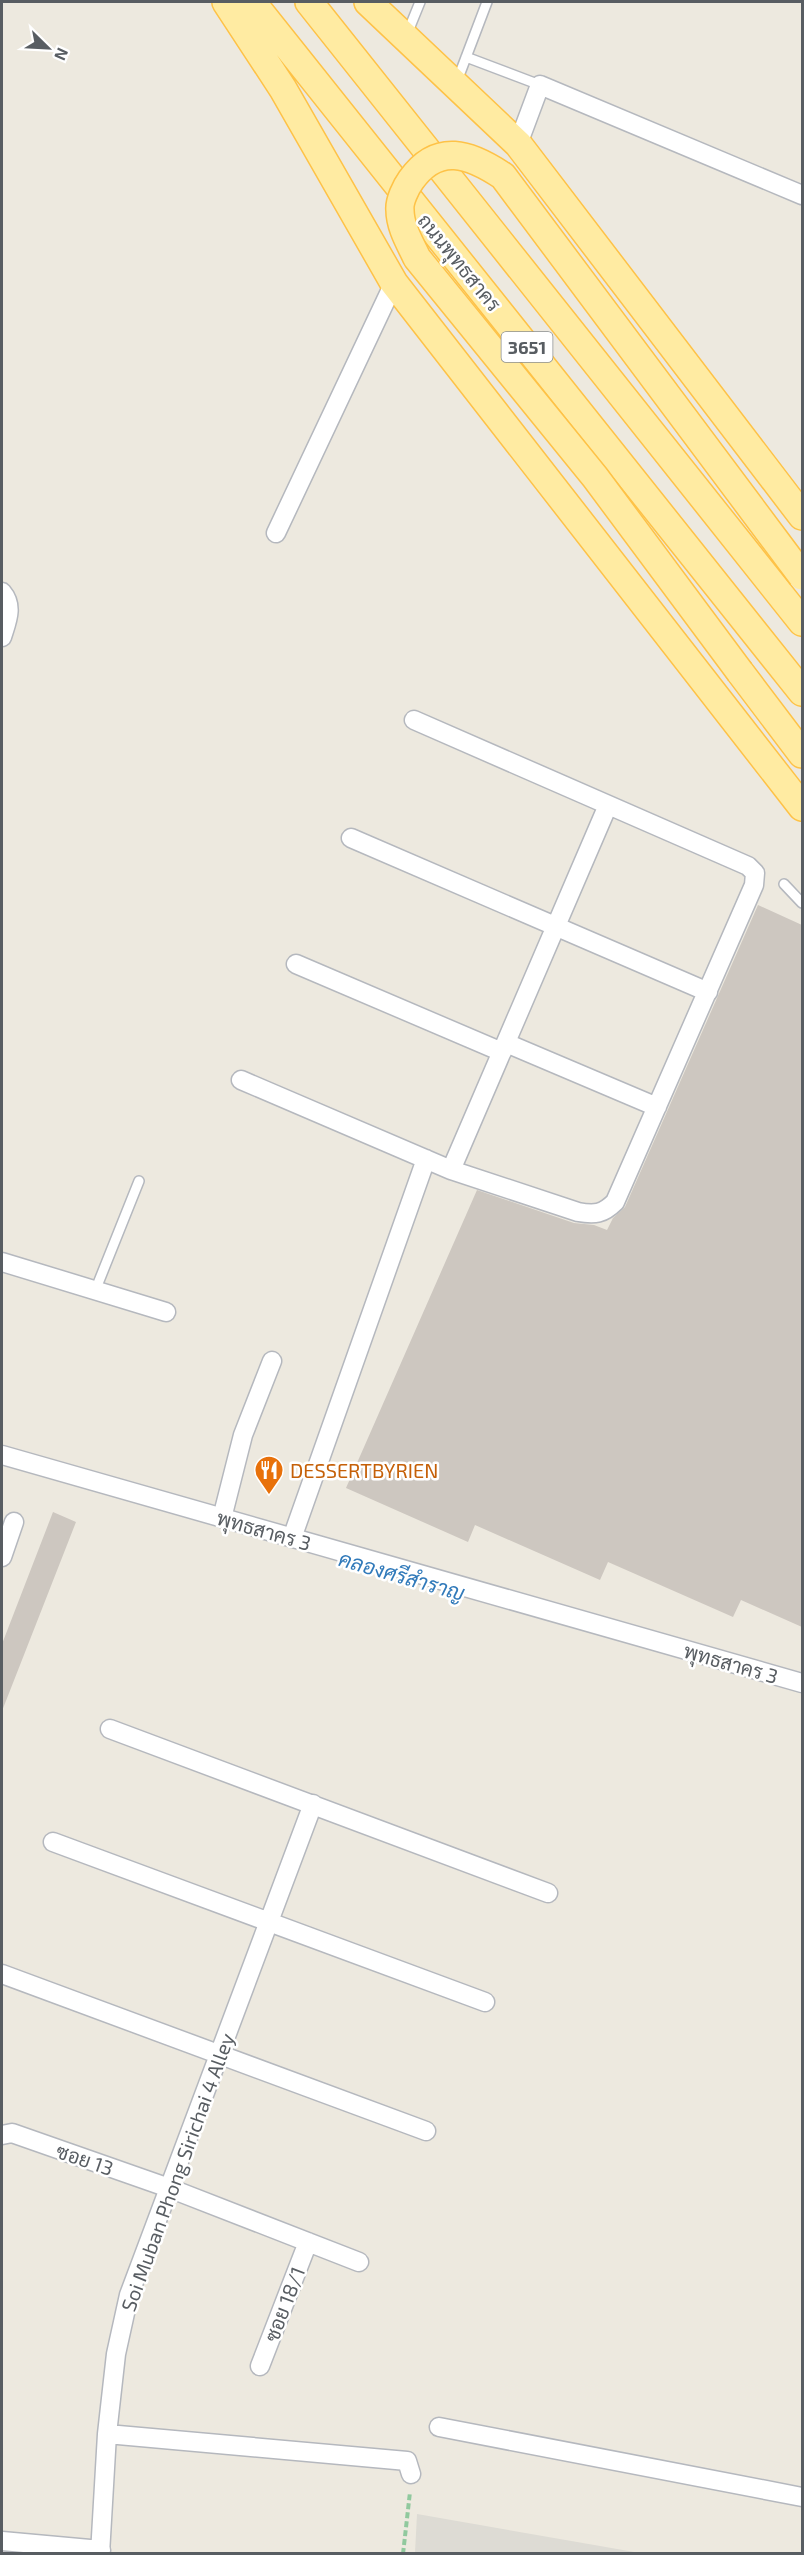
<svg xmlns="http://www.w3.org/2000/svg" width="804" height="2555" viewBox="0 0 804 2555" font-family="'Exo 2',Sarabun,sans-serif">
  <rect width="100%" height="100%" fill="#ede9df"/>
  <path fill="#dddbd4" d="M417,2514l223,39h-225z"/>
  <path fill="#cdc7c0" d="M758,905l44,20v702l-61,-27 -8,17 -125,-55 -8,18 -125,-55 -7,17 -122,-54 131,-298 97,33 20,2 13,5 6,-12 12,-11z
    M53,1512l23,10 -74,189v-67z"/>
  <g fill="none" stroke-linecap="round" stroke-linejoin="round">
    <g stroke="#b5b8be" stroke-width="12">
      <path id="service" d="M407,34l13,-32
        M466,57l74,28
        M457,81l30,-79
        M784,884l18,19
        M95,1291l44,-110"/>
    </g>
    <g stroke="#b5b8be" stroke-width="21">
      <path id="minor" d="M518,144l22,-59 262,110
        M276,533l118,-250
        M2,592c12,14 5,29 0,45
        M351,838l357,154
        M296,964l206,88
        M506,1043l151,64
        M241,1080l210,90 127,42c17,3 25,2 37,-10l139,-317 1,-12 -7,-7 -334,-146
        M451,1170l157,-365
        M2,1262l164,50
        M2,1455l800,228
        M222,1518l21,-83 29,-74
        M292,1538l134,-379
        M2,1557l12,-35
        M110,1729l438,164
        M53,1842l432,160
        M2,1974l424,157
        M2,2135l10,-2 157,55 190,74
        M260,2366l48,-124
        M439,2427l363,70
        M107,2434l300,27 4,13
        M2,2541l99,9
        M100,2554l7,-120 9,-80 13,-59 184,-491"/>
    </g>
    <g stroke="#fec247" stroke-width="30">
      <path id="primary" d="M226,2l57,87 111,194 408,524
        M252,2l550,690
        M309,2l493,620
        M368,2l150,142 284,372
        M740,672l62,82"/>
    </g>
    <path stroke="#91c99e" stroke-width="4" stroke-dasharray="6 3" stroke-linecap="butt" d="M403,2554l7,-62"/>
    <use href="#service" stroke="#fff" stroke-width="9"/>
    <use href="#minor" stroke="#fff" stroke-width="18"/>
    <use href="#primary" stroke="#ffeba2" stroke-width="27"/>
    <g stroke="#fec247" stroke-width="30" stroke-linecap="butt">
      <path id="primary-bridge" d="M740,672l-145,-195 -178,-219c-7,-15 -17,-31 -17,-48 -1,-9 6,-23 11,-30 27,-38 59,-26 92,-4l299,400"/>
    </g>
    <use href="#primary-bridge" stroke="#ffeba2" stroke-width="27"/>
  </g>
  <defs>
    <g id="restaurant-pin" transform="scale(1.5)"><path d="M0 17L-7.5 6A9.5 9.5 0 1 1 7.5 6Z" fill="#e8710a" stroke="#fff"/><path d="M-5-6h1v4h1v-4h1v4h1v-4h1v5L-1.5 .5V6h-2V.5L-5-1ZM5-6V6H3V1.5H1.5Q1.5-4 5-6Z" fill="#fff"/></g>
  </defs>
  <g fill-rule="evenodd">
    <use href="#restaurant-pin" x="269" y="1470"/>
  </g>
  <g text-anchor="middle" dominant-baseline="central" stroke-width="5" stroke-linejoin="round" paint-order="stroke">
    <rect fill="#fff" stroke="#8a8e91" stroke-width="1.5" x="501.5" y="332" width="51" height="30" rx="4.5"/>
    <g font-size="18" font-weight="bold" fill="#585d62">
      <text x="527" y="347">3651</text>
    </g>
    <g font-size="20" fill="#585d62" stroke="#fff">
      <text transform="translate(460 262) rotate(51)">ถนนพุทธสาคร</text>
      <text transform="translate(264 1530) rotate(16)">พุทธสาคร 3</text>
      <text transform="translate(731 1663) rotate(16)">พุทธสาคร 3</text>
      <text transform="translate(85 2159) rotate(19)">ซอย 13</text>
      <text transform="translate(177 2172) rotate(-70)">Soi Muban Phong Sirichai 4 Alley</text>
      <text transform="translate(284 2304) rotate(-69)">ซอย 18/1</text>
    </g>
    <g font-size="20" fill="#c56008" stroke="#fff" text-anchor="start">
      <text x="290" y="1470">DESSERTBYRIEN</text>
    </g>
    <g font-size="21" font-style="italic" fill="#317aba" stroke="#fff">
      <text transform="translate(402 1575) rotate(16)">คลองศรีสำราญ</text>
    </g>
  </g>
  <rect width="804" height="2555" fill="none" stroke="#585d62" stroke-width="6"/>
  <g transform="translate(48 48) rotate(114)" stroke="#ffffff" stroke-width="4.5" paint-order="stroke">
  <path d="M0-4.5L10 22L0 15L-10 22Z" fill="#585d62"/>
  <text y="-9" font-size="16" font-weight="bold" text-anchor="middle" fill="#585d62">N</text>
  </g>
</svg>
